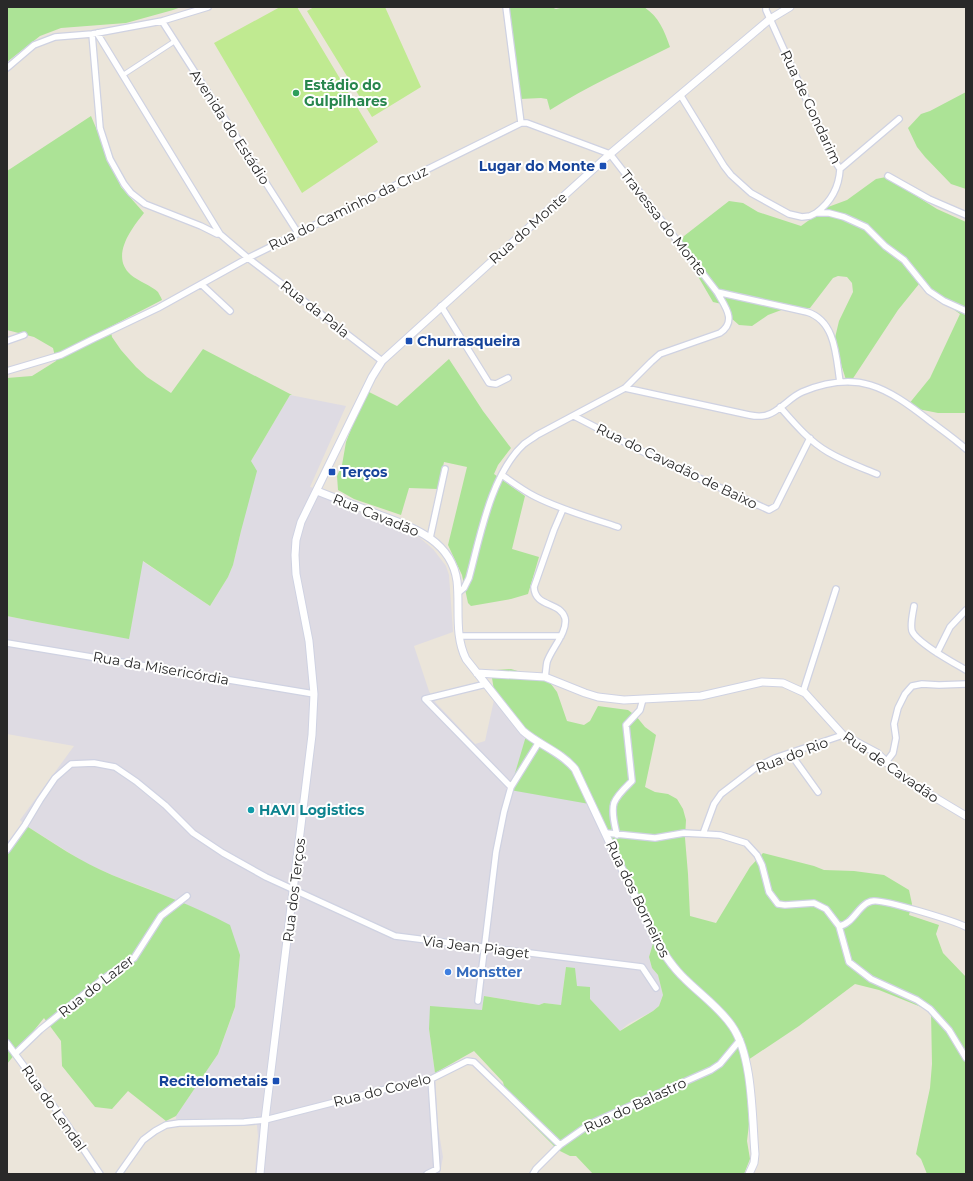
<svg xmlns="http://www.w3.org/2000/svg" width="973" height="1181" viewBox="0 0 973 1181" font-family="Montserrat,sans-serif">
  <rect width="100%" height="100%" fill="#ebe5da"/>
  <path fill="#dedbe3" d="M290,395l56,11 -36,81 20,5 -3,7 93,39 13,11 13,17 3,9 4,57 -39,14 15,45 7,12 39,41 10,-3 9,-41 32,36 42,63 27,6 16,45 45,83 -7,24 3,11 6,7 5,20 -4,11 -6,5 -25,13 -8,7 -43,-45 -11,-19 -5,38 -17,-2 -5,2 -54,-9 -3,14h-11l-42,19 6,44 3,54 5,30 -3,16 -1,1h-184l3,-38 -2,-20 -4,2 -76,1v-3l42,-62 17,-46 5,-53 -26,-38 -62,-27 -40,-15 -28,-13 -59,-37 -5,-5 54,-74 -67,-12v-118l30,6 92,16 13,-77 68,45 18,-29 5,-12 8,-34 10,-70z"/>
  <path fill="#ace396" d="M7,7h174l-8,3 -47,13 -65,5 -21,8 -33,26z
    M508,7h43l5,2 9,-2h79c15,10 20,23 26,40 -40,20 -82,39 -120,63l-3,-11 -6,-1 -21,1z
    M966,92v97l-15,-5 -26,-27 -8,-10 -9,-19 13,-14 9,-3z
    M91,116l30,71 23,26c-13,16 -34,44 -13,62 7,6 21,11 27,17 1,2 3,5 4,8l-52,27 2,10 9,13 15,17 11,10 24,16 32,-44 89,46h-2l-39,66 6,10 -16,60 -8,34 -5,12 -18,29 -67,-45 -14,78 -92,-17 -30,-6v-238l25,-2 24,-15 -3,-13 -19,-11 -27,-7v-159z
    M886,177l51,32 29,13v191h-28l-30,-6v-2l22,-27 30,-64 -41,-30 -21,26 -50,76 -14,-44 5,-21 14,-29 -1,-9 -5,-6 -9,-1 -5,2 -23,30 -26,1 -16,6 -16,11 -13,-1 -8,-7 -5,-13 -13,-3 -34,-58 5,-8 45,-35 14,2 15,9 43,14 11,-8 8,-8 27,-10 29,-21z
    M449,359l34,52 28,37 -13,17 -4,9 31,22 -13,53 27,8 -11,37 -17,5 -40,7 -3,-3 -6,-28 -14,-30 19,-78 -23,-5 -6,27 -29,-1 -8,27 -47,-16 -16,-9 -1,-14 5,-11 4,-23 16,-41 7,-9 28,14z
    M511,669l37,11 9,12 10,29 17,4 6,-4 8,-15 30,4 8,6 9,11 11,8 -11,52 10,5 13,2 9,5 6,10 3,11 -1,18 3,36 2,42 26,7 34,-56 13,-14 51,13 10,4 30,1 30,4 25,15 3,14 -3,11 30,10 -3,9 7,19 23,24v197h-39l-6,-15 -5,-5 14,-66 2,-24 -1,-53 -52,-21 -24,-6 -56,42 -54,36 4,62 -2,17 3,18 -6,15h-151l-17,-18h-6l-12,-6 -37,-37 -15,-19 -3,-12 -29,-31 -39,22 -6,-44 1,-23 52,4 2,-14 55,9 5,-2 17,2 5,-38 9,1 2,18 13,1v12l30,32 33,-20 6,-5 4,-11 -5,-20 -6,-7 -3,-11 7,-24 -45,-83 -16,-45 -85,-15 16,-54 -32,-46 -2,-12 4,-8z
    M25,825c28,18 56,37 87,50 40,16 81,30 118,50l10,30 -5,52 -17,47 -42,62 -10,5 -38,-30 -16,18 -17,-2 -33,-41 -1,-25 -17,-23 -37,46v-212z"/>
  <path fill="#c0ea91" d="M280,7h17l81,135 -76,51 -88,-150z
    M314,7h71l36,80 -49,30 -65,-106z"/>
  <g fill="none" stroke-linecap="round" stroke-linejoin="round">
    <g stroke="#cfd2e2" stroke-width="6">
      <path id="pedestrian" d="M123,75l52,-34"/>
    </g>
    <g stroke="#cfd2e2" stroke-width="8">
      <path id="minor" d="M506,7l15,116
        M766,7v3l52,115 18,38 4,6c-1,19 -9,33 -24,44
        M162,21l136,212
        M97,33l123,201
        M92,34l8,94 10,31 14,25 7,9 14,11 56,22 16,8h3l28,24 134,103
        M7,68l27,-23 21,-8 37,-3 70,-13 46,-14
        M681,96l43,70 7,9 20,18 38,21 13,3 8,-1 6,-3h13l15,4 22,10 19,19 19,14 25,31 15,10 22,10
        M840,169l59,-50
        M888,176l41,23 37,16
        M201,284l29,27
        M717,292l90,20c29,9 29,45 33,70
        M441,306l48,77 7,1 12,-6
        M7,341l17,-6
        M7,371l54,-16 32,-16 65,-31 90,-50 273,-135h6l83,31 107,138c7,13 21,29 3,41l-60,21 -9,8 -26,26 -88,47c-4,3 -9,6 -13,9 -33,30 -44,93 -55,134l-5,10 -6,5
        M625,388l124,27c5,1 12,2 18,0 12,-3 23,-18 35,-23 56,-23 84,-5 128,29 12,9 25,18 36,28
        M780,407c14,16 29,34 48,45 15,9 32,15 49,22
        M574,416l83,43 112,51 7,-4 34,-68
        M502,475c11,8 22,16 34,22 26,13 55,21 82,30
        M430,538l15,-69
        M914,606c-1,7 -4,18 -2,25 5,12 42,32 54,39
        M459,636h102
        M7,643l307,51
        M937,653l13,-26 16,-17
        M545,677c1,-5 1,-11 2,-15 4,-13 21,-30 18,-44 -5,-17 -30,-10 -31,-31l20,-57 9,-21
        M486,684l-61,15 86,88
        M803,692l33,-103
        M790,753l28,39
        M886,762l7,-9 3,-15 -2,-14 4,-16 7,-14 7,-8 10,-2 17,1 27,-1
        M606,833l49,5 29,-5 19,1 17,1 26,8 11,12 5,10 7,27 9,12 7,1 29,-2 12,6 13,17 10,36 22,17 46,21 13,9 19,21 17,28
        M703,834l11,-30 7,-10 34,-26 20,-10 68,-23
        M617,835c-2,-9 -6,-22 -3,-32 3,-8 12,-16 18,-22l-6,-56 14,-15 3,-11
        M7,850l18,-25 15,-25 15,-22 16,-14 23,-1 21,4 22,15 28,23 28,28 30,20 43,24 129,59 247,31 14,21
        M839,926c12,-1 18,-17 28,-23 2,-1 4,-2 6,-2 10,-2 82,20 93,26
        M478,1001l18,-149 8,-40 7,-25 28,-45
        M7,1043l59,80 34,51
        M15,1054l25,-24 63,-51 31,-21 27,-42 26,-20
        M119,1174l24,-34 12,-9 11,-6 13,-2 65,-1 21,-2 121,-31 45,-10 36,-18 7,1 86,83
        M427,1174l10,-5 -6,-90
        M533,1174l3,-5 24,-24 30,-21 121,-54 9,-6 20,-24"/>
    </g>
    <g stroke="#cfd2e2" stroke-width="9">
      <path id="tertiary" d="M317,491c20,8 40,15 60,23 34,13 74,25 80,67 3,26 -3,54 9,78l57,72c16,14 38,21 52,38l78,166c9,16 18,31 32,44 15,15 35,29 47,47 21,30 20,92 23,128l-1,9 -5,11
        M477,673l68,4 40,16 13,4 26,3 77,-4 61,-14 21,1 22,10 38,42 34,18 27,26 62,37
        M260,1174l5,-54 47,-385 2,-41 -5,-53 -13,-67 -1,-19 1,-15 5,-18 71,-145 10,-16 228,-207 160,-135 20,-12"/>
    </g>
    <use href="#pedestrian" stroke="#fff" stroke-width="4"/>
    <use href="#minor" stroke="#fff" stroke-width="5.5"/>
    <use href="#tertiary" stroke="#fff" stroke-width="7"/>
  </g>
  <circle fill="#2e9e5b" stroke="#fff" stroke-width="1.5" cx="296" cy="93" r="4"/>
  <g fill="#1a4fb4" stroke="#fff" stroke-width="1.5">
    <rect x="599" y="162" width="8" height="8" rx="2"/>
    <rect x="405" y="337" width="8" height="8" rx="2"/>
    <rect x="328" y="468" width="8" height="8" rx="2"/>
    <rect x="272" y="1077" width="8" height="8" rx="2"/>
  </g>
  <circle fill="#0f9aa8" stroke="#fff" stroke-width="1.5" cx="251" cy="810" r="4"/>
  <circle fill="#3f7fe0" stroke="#fff" stroke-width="1.5" cx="448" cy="972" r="4"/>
  <g text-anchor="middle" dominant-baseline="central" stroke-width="4" stroke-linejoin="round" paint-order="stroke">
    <g font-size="14" font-weight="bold" fill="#27864d" stroke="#fff" text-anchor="start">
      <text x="304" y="85">Estádio do<tspan x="304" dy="16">Gulpilhares</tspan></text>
    </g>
    <g font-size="14" fill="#292929" stroke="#fff">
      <text transform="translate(811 107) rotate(65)">Rua de Gondarim</text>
      <text transform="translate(230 127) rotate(57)">Avenida do Estádio</text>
      <text transform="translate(348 208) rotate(-26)">Rua do Caminho da Cruz</text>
      <text transform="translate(664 223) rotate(52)">Travessa do Monte</text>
      <text transform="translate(528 228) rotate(-42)">Rua do Monte</text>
      <text transform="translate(315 309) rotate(38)">Rua da Pala</text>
      <text transform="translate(677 466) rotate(26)">Rua do Cavadão de Baixo</text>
      <text transform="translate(376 515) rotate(22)">Rua Cavadão</text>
      <text transform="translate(161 668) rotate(10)">Rua da Misericórdia</text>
      <text transform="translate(792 755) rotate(-21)">Rua do Rio</text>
      <text transform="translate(891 767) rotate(35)">Rua de Cavadão</text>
      <text transform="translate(294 890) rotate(-83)">Rua dos Terços</text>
      <text transform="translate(638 899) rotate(64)">Rua dos Borneiros</text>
      <text transform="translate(476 947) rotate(7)">Via Jean Piaget</text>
      <text transform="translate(96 986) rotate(-38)">Rua do Lazer</text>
      <text transform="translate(382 1090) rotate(-14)">Rua do Covelo</text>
      <text transform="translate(635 1105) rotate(-25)">Rua do Balastro</text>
      <text transform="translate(54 1108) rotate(55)">Rua do Lendal</text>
    </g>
    <g font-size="14" font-weight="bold" fill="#164399" stroke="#fff" text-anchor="end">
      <text x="595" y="166">Lugar do Monte</text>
      <text x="417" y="341" text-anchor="start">Churrasqueira</text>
      <text x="340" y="472" text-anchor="start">Terços</text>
      <text x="268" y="1081">Recitelometais</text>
    </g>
    <g font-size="14" font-weight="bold" fill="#0d838f" stroke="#fff" text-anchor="start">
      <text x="259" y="810">HAVI Logistics</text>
    </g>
    <g font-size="14" font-weight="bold" fill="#366cbe" stroke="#fff" text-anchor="start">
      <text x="456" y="972">Monstter</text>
    </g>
  </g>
  <rect width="973" height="1181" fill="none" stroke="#292929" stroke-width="16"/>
</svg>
